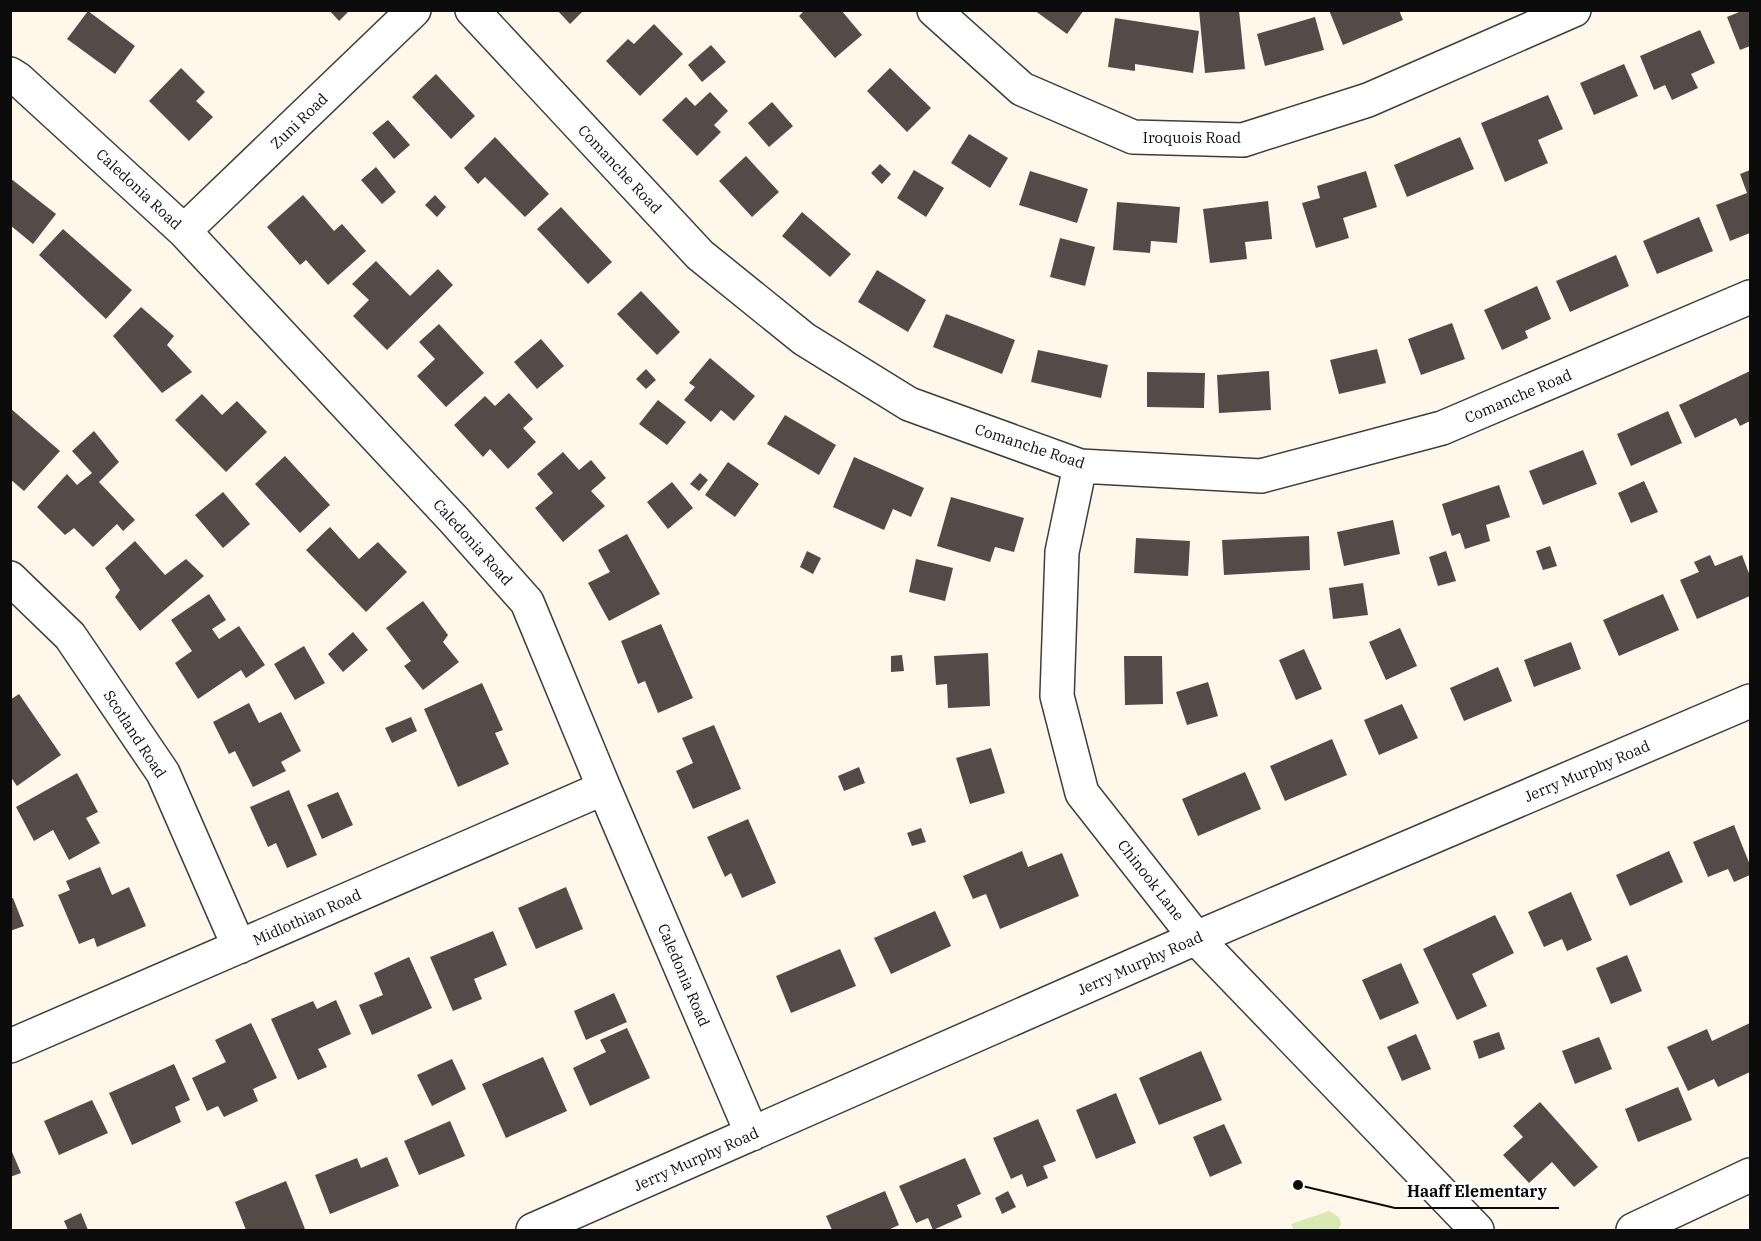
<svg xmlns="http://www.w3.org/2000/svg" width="1761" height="1241" viewBox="0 0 1761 1241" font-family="'IBM Plex Serif',serif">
  <rect width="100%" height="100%" fill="#fff7e9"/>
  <path fill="#d8eab3" d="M1329,1211l10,6 2,7 -3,6h-44l-3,-6z"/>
  <path fill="#544a47" d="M329,10h21l-11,11z
    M557,10h27l-14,14z
    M805,10h36l21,25 -27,23 -36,-42z
    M1034,10h50l-17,24z
    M1199,10h40l6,59 -40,4z
    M1329,10h70l4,10 -60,25z
    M1744,10h6v36l-10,4 -13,-33z
    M88,11l47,35 -20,28 -48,-35z
    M1315,17l9,33 -59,16 -8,-32z
    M1115,18l84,13 -6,42 -58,-9v7l-27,-4z
    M654,24l29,30 -43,42 -34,-35 22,-22 6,5z
    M1700,30l15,33 -24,11 7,14 -26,12 -7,-15 -11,5 -14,-34z
    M711,45l15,17 -24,20 -14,-17z
    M1624,64l14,32 -44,19 -14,-32z
    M181,68l24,24 -9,9 17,16 -24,24 -40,-40z
    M890,68l41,40 -24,24 -40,-41z
    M436,74l39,42 -24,23 -39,-42z
    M710,92l18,19 -14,14 7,7 -24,24 -35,-36 24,-23 9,9z
    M1548,95l15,34 -25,11 10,23 -43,19 -24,-59z
    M772,102l21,24 -24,21 -21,-24z
    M388,120l22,25 -16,14 -22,-26z
    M969,134l39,24 -18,30 -39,-25z
    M495,137l54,57 -24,23 -40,-40 -7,7 -14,-16z
    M1460,137l14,32 -67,28 -13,-32z
    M746,156l33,36 -27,25 -33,-36z
    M880,164l11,10 -9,10 -11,-11z
    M376,167l20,25 -14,12 -21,-24z
    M914,170l30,18 -18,29 -29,-19z
    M1750,170v63l-20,8 -14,-36 31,-12 -7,-19z
    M1030,171l58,18 -11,34 -58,-18z
    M1366,171l11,36 -34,11 6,20 -33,10 -14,-45 18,-5 -3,-12z
    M10,178l46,36 -23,30 -23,-19z
    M303,195l31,36 8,-7 24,27 -38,34 -22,-25 -6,5 -33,-38z
    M435,195l11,12 -9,10 -12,-12z
    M1268,201l4,38 -27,3 2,17 -37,4 -7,-54z
    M1117,202l63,5 -3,36 -26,-2 -1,12 -37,-3z
    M561,207l51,55 -24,22 -51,-55z
    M802,212l49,42 -21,23 -48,-41z
    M1699,217l14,34 -56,23 -14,-33z
    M63,229l69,61 -26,29 -67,-64z
    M1060,238l35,9 -10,39 -35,-9z
    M1616,255l13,31 -59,26 -14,-31z
    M376,261l34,35 28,-27 15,16 -66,65 -34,-34 16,-16 -17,-16z
    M877,270l49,30 -18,32 -50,-30z
    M1537,286l14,33 -26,12 3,7 -26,12 -18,-40z
    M641,291l39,41 -23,23 -40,-41z
    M141,307l33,29 -7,9 25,27 -30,21 -49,-57z
    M946,314l69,26 -13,34 -69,-27z
    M1452,323l13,36 -44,16 -13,-36z
    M439,324l45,49 -38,34 -29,-31 18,-17 -16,-17z
    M541,339l23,27 -27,23 -23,-27z
    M1377,349l9,34 -47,11 -9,-34z
    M1038,350l70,15 -7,33 -70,-16z
    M710,358l45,38 -21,25 -13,-11 -10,12 -27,-22 11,-13 -6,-4z
    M646,369l10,11 -10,9 -10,-10z
    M1269,371l2,39 -52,3 -2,-38z
    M1750,371v42h-1l1,8 -10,5 -4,-8 -41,20 -16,-33z
    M1147,372l58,1 -1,35 -57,-1z
    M509,393l24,26 -10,9 13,14 -28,27 -18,-20 -7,8 -29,-32 31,-29 10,10z
    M202,394l20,21 15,-14 30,31 -41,40 -51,-52z
    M658,400l28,22 -19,23 -28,-21z
    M10,408l50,43 -36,40 -14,-12z
    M1668,411l14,32 -51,23 -14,-32z
    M785,415l51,30 -17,30 -52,-31z
    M94,431l25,31 -20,20 36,38 -12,11 -6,-7 -24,23 -19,-19 -9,7 -28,-28 30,-33 10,11 15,-12 -20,-22z
    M1583,450l14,34 -54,21 -14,-34z
    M563,452l16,18 12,-10 15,18 -15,13 14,15 -42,36 -28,-34 18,-15 -16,-19z
    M285,456l45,49 -30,28 -45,-49z
    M854,457l70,31 -13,29 -18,-8 -9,21 -51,-23z
    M728,462l31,22 -24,33 -30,-22z
    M700,473l8,7 -9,11 -9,-7z
    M1644,481l14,31 -27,11 -13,-30z
    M672,482l21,26 -25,21 -21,-27z
    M1499,485l11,32 -24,8 4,16 -25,8 -5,-16 -8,3 -10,-32z
    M223,492l27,32 -27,24 -28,-33z
    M951,497l73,21 -10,34 -19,-5 -5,15 -53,-16z
    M1393,520l7,34 -56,12 -7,-34z
    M330,527l29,32 19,-17 29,30 -41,40 -60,-62z
    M627,534l33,60 -51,27 -21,-38 22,-11 -12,-22z
    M1309,536l1,34 -86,5 -2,-35z
    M1136,538l54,3 -2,35 -54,-3z
    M135,541l30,34 21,-16 18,17 -64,55 -25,-34 5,-7 -15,-22z
    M1550,546l7,20 -14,4 -7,-19z
    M807,551l14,7 -8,16 -13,-7z
    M1446,551l10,30 -18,5 -9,-29z
    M1710,555l5,11 27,-11 8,21v20l-53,23 -17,-39 19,-8 -5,-10z
    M916,559l37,9 -8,33 -36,-9z
    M1363,583l5,32 -35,4 -4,-31z
    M209,594l17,26 -14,9 7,10 20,-13 26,39 -19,13 -5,-8 -43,29 -23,-36 17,-12 -21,-31z
    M1663,594l16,36 -60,26 -16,-36z
    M423,601l25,34 -5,7 16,20 -36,28 -19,-24 7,-5 -25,-33z
    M661,624l32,74 -35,15 -13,-32 -7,3 -17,-43z
    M1400,628l17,38 -31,14 -17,-38z
    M353,632l15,18 -25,22 -15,-18z
    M1571,642l10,27 -47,18 -10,-27z
    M304,646l21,37 -30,17 -21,-36z
    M1304,649l18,40 -26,11 -17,-40z
    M988,653l2,53 -42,2 -1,-24 -11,1 -2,-29z
    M902,655l2,16 -13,1v-16z
    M1124,656h38l1,48 -38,1z
    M1498,667l14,34 -48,20 -14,-33z
    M1208,682l10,34 -31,9 -11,-33z
    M482,683l21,47 -8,3 14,31 -51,23 -34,-78z
    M19,694l42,61 -44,31 -7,-10v-76z
    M249,703l10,20 22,-11 20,39 -20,11 5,9 -33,16 -18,-36 -6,3 -16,-32z
    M1402,704l16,34 -39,17 -15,-35z
    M411,717l6,14 -25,12 -7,-15z
    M714,725l27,64 -48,20 -17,-38 17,-8 -11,-25z
    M1332,739l15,36 -62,26 -15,-35z
    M991,748l14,45 -35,11 -14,-46z
    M859,767l6,16 -21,8 -6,-15z
    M1245,772l16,37 -63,27 -16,-37z
    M77,773l21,39 -12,6 14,25 -31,17 -16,-30 -19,11 -18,-34z
    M289,790l28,65 -30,13 -11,-25 -8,4 -18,-40z
    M338,792l15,33 -31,14 -15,-34z
    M748,819l28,64 -34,15 -11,-25 -6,4 -18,-40z
    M1734,825l16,40v10l-16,7 -6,-13 -20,8 -15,-35z
    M921,828l5,14 -14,4 -5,-13z
    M1022,851l6,16 34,-14 17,43 -79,33 -14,-35 -13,5 -10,-23z
    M1669,851l14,31 -53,24 -14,-31z
    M100,867l12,28 17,-8 17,39 -49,21 -3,-9 -15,6 -21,-49 12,-5 -4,-9z
    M566,887l17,42 -47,20 -18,-41z
    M1571,892l21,48 -25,11 -5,-12 -18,8 -16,-35z
    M13,898l11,28 -14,5v-32z
    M935,911l16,35 -60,28 -17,-36z
    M1495,915l19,38 -42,21 15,32 -30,14 -34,-71z
    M493,931l14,34 -33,14 8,20 -29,12 -23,-54z
    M840,949l16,37 -65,27 -15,-37z
    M1627,955l15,36 -31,13 -15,-36z
    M409,957l23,51 -60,27 -13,-30 24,-10 -9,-22z
    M1401,963l18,40 -39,17 -18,-40z
    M614,993l13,29 -41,18 -12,-29z
    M336,1000l15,34 -33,15 9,18 -29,13 -27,-61 42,-18 4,8z
    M251,1023l26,55 -24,11 5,12 -34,16 -6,-11 -11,5 -15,-33 34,-16 -11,-22z
    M1750,1023v49l-32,15 -4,-8 -26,12 -21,-44 40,-18 5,12z
    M627,1028l23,50 -60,28 -17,-38 33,-16 -6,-12z
    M1499,1032l6,17 -26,10 -6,-18z
    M1416,1034l15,35 -29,12 -15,-34z
    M1599,1037l13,32 -37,15 -13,-33z
    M1201,1051l21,49 -63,25 -20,-47z
    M543,1057l24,54 -61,27 -24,-54z
    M452,1059l14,30 -34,17 -15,-31z
    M174,1064l16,36 -15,7 6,15 -49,23 -23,-52z
    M1678,1087l14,33 -54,22 -13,-33z
    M1116,1093l20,50 -40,16 -20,-49z
    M92,1100l16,33 -49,22 -15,-34z
    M1540,1102l58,65 -24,20 -22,-25 -23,21 -26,-28 20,-18 -10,-11z
    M1038,1119l18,42 -13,5 5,12 -21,9 -5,-13 -11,5 -18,-41z
    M450,1121l15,35 -46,19 -15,-34z
    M1224,1124l18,39 -32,14 -17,-40z
    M10,1147l11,26 -11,4z
    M387,1157l12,29 -69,28 -15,-39 42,-17 4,10z
    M965,1158l16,36 -24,11 5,12 -29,13 -5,-12 -12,5 -17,-37z
    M286,1181l19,48 -4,1h-55l-11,-28z
    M885,1191l14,34 -11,5h-56l-6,-14z
    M1008,1191l8,16 -14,7 -7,-16z
    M81,1213l7,17h-20l-4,-9z"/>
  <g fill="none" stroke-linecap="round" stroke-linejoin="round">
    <g stroke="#3e3e3e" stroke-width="36">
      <path id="minor" d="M472,10l228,245 104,84 105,65 171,62 181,10 181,-48 308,-131
        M934,10l88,79 111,48 110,3 125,-40 206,-90
        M10,74l8,5 166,152 270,289 73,82 77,186 148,346
        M184,231l230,-221
        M1080,466l-18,86 -5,144 25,97 114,145 281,292
        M10,578l60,58 93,137 76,174
        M10,1046l594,-258
        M533,1230l663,-292 554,-237
        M1633,1230l117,-55"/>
    </g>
    <use href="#minor" stroke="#fff" stroke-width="33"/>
  </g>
  <g text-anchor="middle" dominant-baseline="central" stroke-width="6" stroke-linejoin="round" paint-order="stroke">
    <g font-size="15" fill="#0b0b0b" stroke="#fff">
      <text transform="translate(299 121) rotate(-44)">Zuni Road</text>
      <text x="1192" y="137">Iroquois Road</text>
      <text transform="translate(620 169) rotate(47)">Comanche Road</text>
      <text transform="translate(139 189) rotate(43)">Caledonia Road</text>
      <text transform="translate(1518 396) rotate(-23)">Comanche Road</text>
      <text transform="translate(1030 446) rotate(18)">Comanche Road</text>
      <text transform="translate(473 542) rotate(48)">Caledonia Road</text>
      <text transform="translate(135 734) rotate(57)">Scotland Road</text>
      <text transform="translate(1587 771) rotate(-23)">Jerry Murphy Road</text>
      <text transform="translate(1151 880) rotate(52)">Chinook Lane</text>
      <text transform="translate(307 917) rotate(-24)">Midlothian Road</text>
      <text transform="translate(1140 963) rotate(-24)">Jerry Murphy Road</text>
      <text transform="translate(684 975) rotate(67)">Caledonia Road</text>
      <text transform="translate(696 1159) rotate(-24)">Jerry Murphy Road</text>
    </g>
  </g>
  <path fill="none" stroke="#0b0b0b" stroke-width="2" d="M1298 1185L1395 1208H1559"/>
  <circle fill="#0b0b0b" stroke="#fff" stroke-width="2" cx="1298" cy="1185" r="6"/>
  <g font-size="16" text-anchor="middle" font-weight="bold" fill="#0b0b0b" stroke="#fff" stroke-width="6" stroke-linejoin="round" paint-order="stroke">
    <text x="1477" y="1197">Haaff Elementary</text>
  </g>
  <rect width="1761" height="1241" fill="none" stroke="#0b0b0b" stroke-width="24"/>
</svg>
